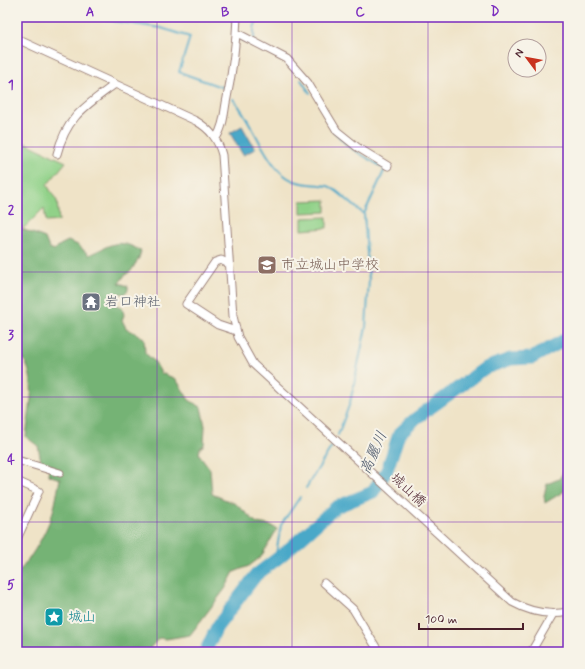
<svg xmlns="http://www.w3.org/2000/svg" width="585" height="669" viewBox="0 0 585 669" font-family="Mynerve,'Klee One',sans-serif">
  <rect width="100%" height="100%" fill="#f7f3e8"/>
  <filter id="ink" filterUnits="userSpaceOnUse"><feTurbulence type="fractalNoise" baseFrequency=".025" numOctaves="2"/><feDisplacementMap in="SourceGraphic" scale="8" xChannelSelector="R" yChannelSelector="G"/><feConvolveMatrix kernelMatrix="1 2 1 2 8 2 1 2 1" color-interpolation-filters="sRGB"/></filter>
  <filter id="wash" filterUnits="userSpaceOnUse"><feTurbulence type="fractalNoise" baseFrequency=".012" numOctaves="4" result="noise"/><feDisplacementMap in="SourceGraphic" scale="16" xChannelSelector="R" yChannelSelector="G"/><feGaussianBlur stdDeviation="0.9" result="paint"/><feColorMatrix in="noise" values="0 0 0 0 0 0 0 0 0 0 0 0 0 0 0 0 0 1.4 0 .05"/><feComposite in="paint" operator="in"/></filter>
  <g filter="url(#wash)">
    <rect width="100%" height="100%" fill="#efe3c7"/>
    <path fill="#90d188" stroke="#6d785a" d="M26,143l40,19 -19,23 10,16 2,20 -13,1 -2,-14 -20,20 -7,-4v-69z
      M326,200v12l-25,1v-12z
      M327,217v11l-25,2v-12z"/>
    <path fill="#74b374" stroke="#5f6950" d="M17,227l28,11 4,10 6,2 5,-5 8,-4 10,4 11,10c22,-10 29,-18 52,-4l-2,7 -8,13 -6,4 -6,8 9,3v4l-4,4 -5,-1 -10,10 13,4 2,8 -2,5 4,8 18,10 1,15 10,9 6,11 15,6 13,21 12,7 4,19 -1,19 -4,3 -1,6 11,15 2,25 24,10 21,19 12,2 8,4 -16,28 -12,9 -15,6 -9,17 -35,46 -24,4 -7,-1 -9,10 1,4h-134v-78c16,-18 33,-47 38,-70 2,-8 3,-17 5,-25l-12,-4 1,-9 -8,-5 -3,-15 -12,-9c3,-28 14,-64 -9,-86z
      M568,465v24l-23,14 -1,-8 3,-11 12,-5z"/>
    <path fill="#4aa8c8" stroke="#4a647a" d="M242,126l13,23 -12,6 -13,-22z"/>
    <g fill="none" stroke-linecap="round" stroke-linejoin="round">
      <path stroke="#4aa8c8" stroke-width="2" d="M85,17l76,11 29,9 -11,35 45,16
        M227,17l6,4v7
        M254,39v-11l4,-11
        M243,40l19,10
        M301,80l9,13
        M233,99c19,21 30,59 51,76 13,11 29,8 44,11 6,1 29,23 36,28
        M332,129l17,18 36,22 -21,45 5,66 -3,47 -16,76 -12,32
        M306,488l26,-42
        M275,560l6,-35 19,-28"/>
      <path stroke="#4aa8c8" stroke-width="13" d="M205,652l12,-25 39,-52 26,-20 54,-48 37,-15 14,-22 12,-36 16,-15 70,-51 26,-9 21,-1 36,-20"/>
    </g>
  </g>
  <g filter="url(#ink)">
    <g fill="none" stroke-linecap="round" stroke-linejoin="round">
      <g stroke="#9c8179" stroke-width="9">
        <path id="minor" d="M237,33l50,26 21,24 29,48 20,16 31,19
          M17,39l179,82c14,8 22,18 26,34l11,161 5,21 15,27 259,238c18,10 36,14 56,10
          M216,138c7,-10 8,-23 10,-35 6,-29 10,-57 11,-86
          M57,154c10,-38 29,-48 58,-70
          M229,264l-8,-4 -6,2 -29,42 32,21 18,6
          M17,460l43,13
          M17,481l22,10 -22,48
          M324,583l29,26 26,43
          M531,652l22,-38"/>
      </g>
      <use href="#minor" stroke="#fff" stroke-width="7"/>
    </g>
  </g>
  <path fill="none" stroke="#7b2cbf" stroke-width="1" stroke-opacity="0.55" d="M157,17v635M292,17v635M428,17v635M17,147h551M17,272h551M17,397h551M17,522h551"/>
  <defs>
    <g id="school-square" transform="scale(1)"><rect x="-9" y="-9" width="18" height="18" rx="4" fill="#8d6e63" stroke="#f7f3e8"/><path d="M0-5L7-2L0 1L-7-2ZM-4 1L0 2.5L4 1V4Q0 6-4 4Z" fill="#fff"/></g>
    <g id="temple-square" transform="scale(1)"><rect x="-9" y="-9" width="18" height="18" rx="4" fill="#6b7280" stroke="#f7f3e8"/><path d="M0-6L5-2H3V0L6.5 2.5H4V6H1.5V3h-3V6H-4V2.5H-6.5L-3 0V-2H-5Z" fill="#fff"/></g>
    <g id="sight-square" transform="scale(1)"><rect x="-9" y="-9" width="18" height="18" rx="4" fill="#0f9aa8" stroke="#f7f3e8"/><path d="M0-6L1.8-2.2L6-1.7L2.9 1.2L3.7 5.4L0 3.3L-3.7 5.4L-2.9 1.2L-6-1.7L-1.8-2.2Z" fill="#fff"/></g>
  </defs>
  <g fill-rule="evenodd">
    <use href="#school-square" x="267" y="265"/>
    <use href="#temple-square" x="91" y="302"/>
    <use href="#sight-square" x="54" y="617"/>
  </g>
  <g text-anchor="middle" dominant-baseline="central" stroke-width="4" stroke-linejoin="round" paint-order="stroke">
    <g font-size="14" fill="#785e54" stroke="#f7f3e8" text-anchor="start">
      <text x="281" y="265">市立城山中学校</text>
    </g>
    <g font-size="14" fill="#5b616d" stroke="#f7f3e8" text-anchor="start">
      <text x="105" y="302">岩口神社</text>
    </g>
    <g font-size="14" fill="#4a1f2b" stroke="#f7f3e8">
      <text transform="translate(408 490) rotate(43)">城山橋</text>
    </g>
    <g font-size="14" fill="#0d838f" stroke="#f7f3e8" text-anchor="start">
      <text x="68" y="617">城山</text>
    </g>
    <g font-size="15" font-style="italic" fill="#4a566a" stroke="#f7f3e8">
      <text transform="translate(374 453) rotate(-66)">高麗川</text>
    </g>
  </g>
  <rect width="585" height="669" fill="none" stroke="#f7f3e8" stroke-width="44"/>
  <g transform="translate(527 58) rotate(302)"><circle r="19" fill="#f7f3e8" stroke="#b29e9c"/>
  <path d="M0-3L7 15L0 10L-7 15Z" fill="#c8321e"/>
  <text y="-6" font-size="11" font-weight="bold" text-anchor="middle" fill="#4a1f2b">N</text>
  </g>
  <path d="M419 623v6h104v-6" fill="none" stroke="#4a1f2b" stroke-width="2"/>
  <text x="425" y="623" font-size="12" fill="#4a1f2b" stroke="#f7f3e8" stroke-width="3" paint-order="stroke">100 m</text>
  <rect x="22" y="22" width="541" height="625" fill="none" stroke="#7b2cbf" stroke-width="1.5"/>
  <g font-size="13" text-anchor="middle" font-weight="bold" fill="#7b2cbf">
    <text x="90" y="16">A</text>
    <text x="225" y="16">B</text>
    <text x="360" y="16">C</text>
    <text x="495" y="16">D</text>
    <text x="11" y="89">1</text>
    <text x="11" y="214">2</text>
    <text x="11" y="339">3</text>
    <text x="11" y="464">4</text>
    <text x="11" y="589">5</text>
  </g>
</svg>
